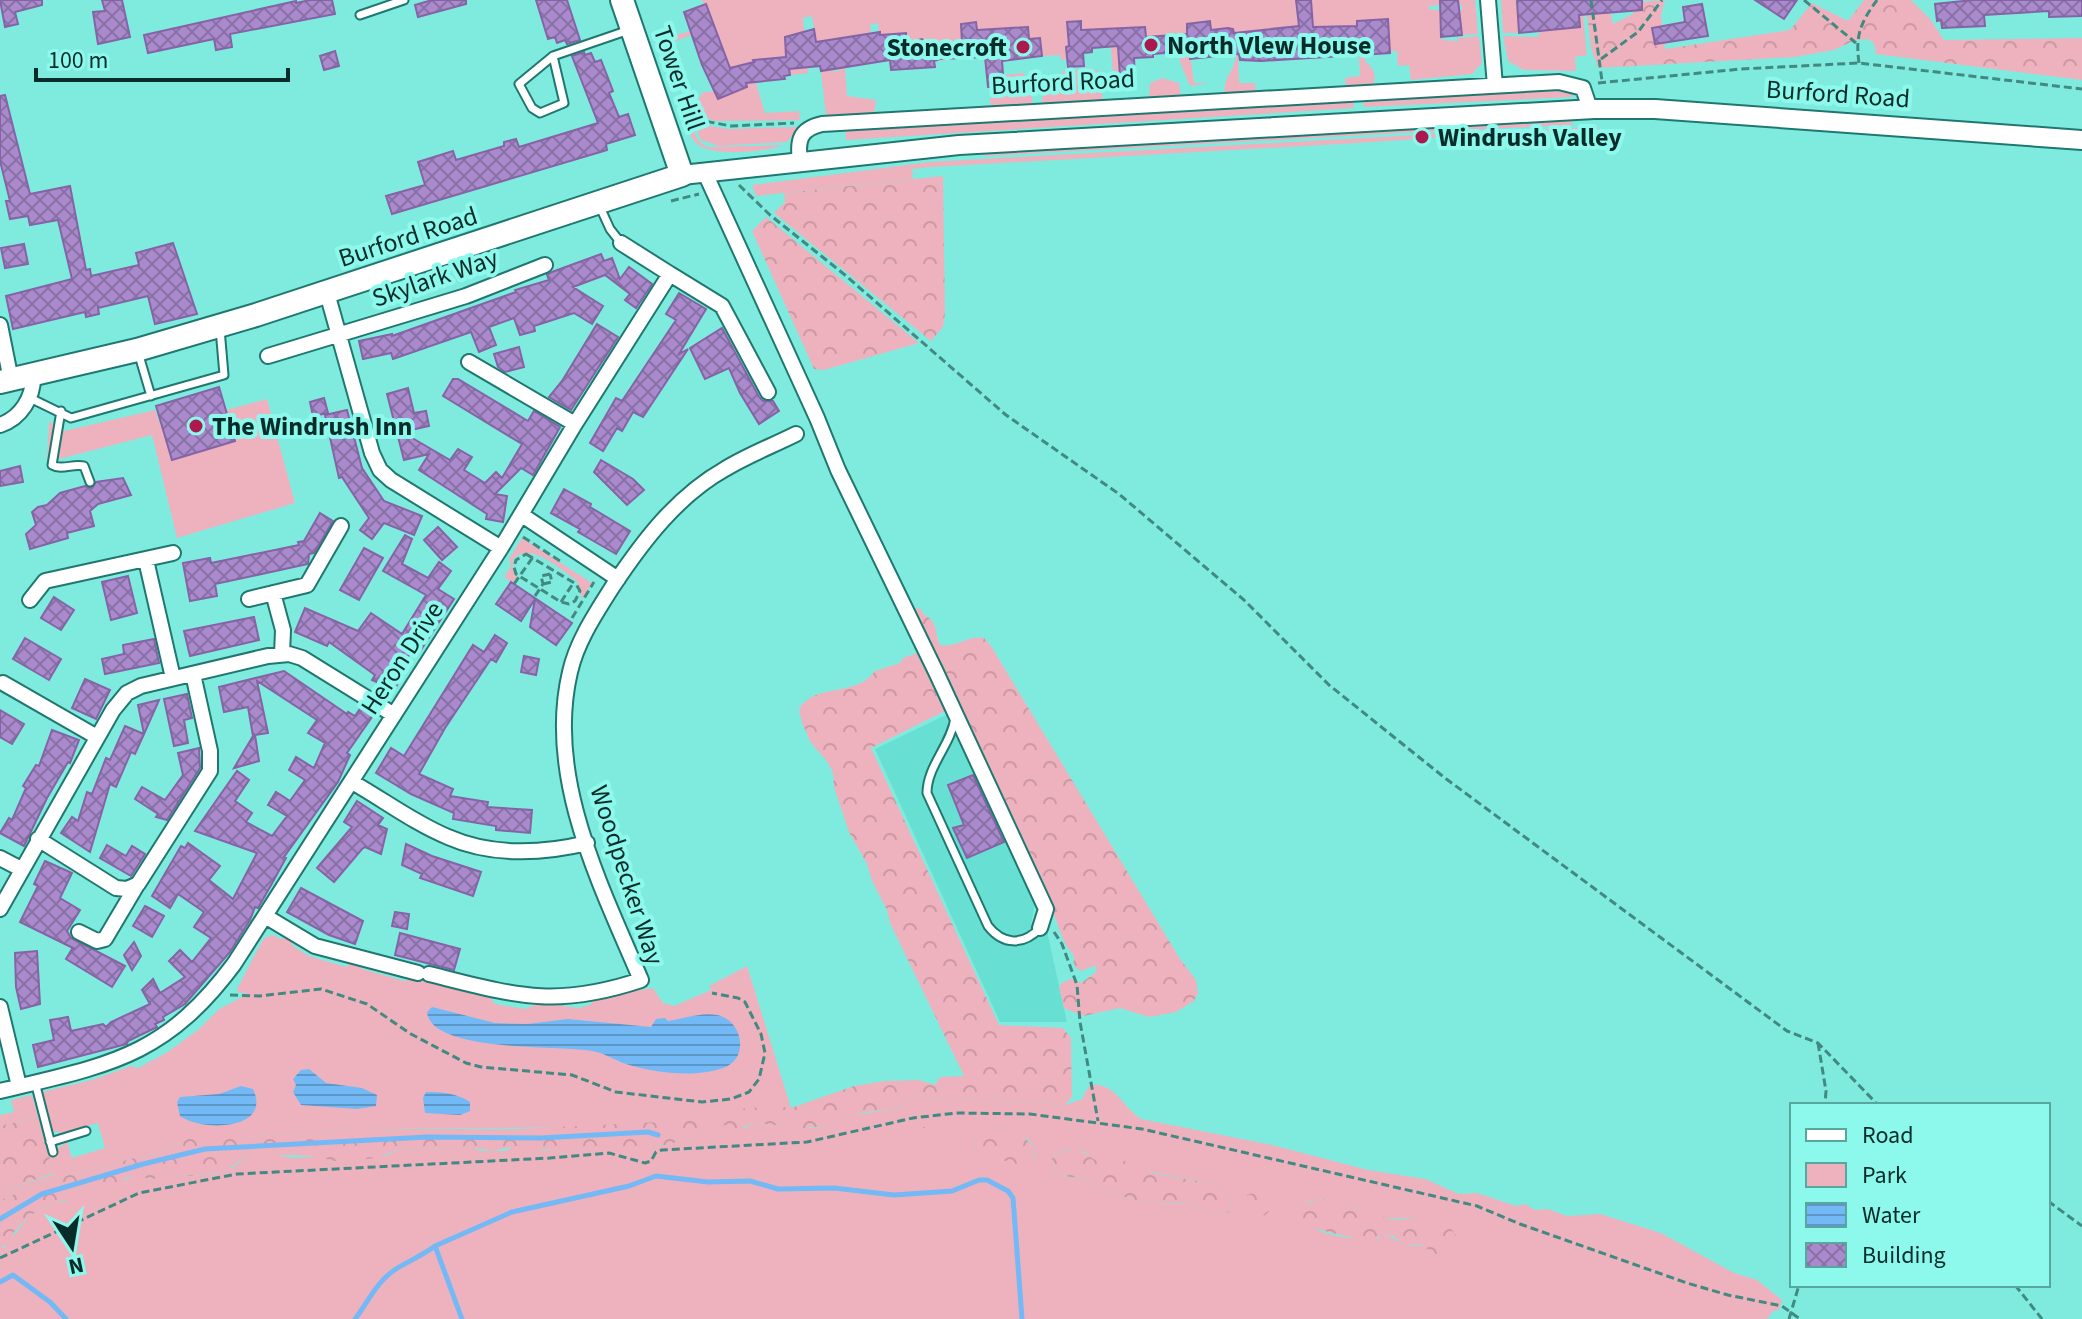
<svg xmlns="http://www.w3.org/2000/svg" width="2082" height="1319" viewBox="0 0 2082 1319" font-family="'Source Sans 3',sans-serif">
  <defs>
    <pattern id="forest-crowns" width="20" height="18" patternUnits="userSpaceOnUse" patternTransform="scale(2)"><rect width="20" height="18" fill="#eeb2be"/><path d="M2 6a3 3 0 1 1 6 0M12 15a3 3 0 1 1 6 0" fill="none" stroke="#cb99a3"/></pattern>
    <pattern id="water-rules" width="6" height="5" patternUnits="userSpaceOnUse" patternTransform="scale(2)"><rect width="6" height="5" fill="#73b9f5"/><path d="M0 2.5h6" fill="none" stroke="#5c97c6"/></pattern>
    <pattern id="building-cross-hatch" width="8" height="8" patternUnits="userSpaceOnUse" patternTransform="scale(2)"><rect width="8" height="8" fill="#aa8acc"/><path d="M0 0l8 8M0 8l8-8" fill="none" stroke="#8871a6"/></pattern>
  </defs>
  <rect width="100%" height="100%" fill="#7febdf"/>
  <path fill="#67dfd2" d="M948,714v18l11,5 76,167 -4,20 16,7 20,91h-67l-125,-273z"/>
  <path fill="#eeb2be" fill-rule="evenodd" d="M702,0h738v5l-11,1 1,4h11l1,30 16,1v-3l21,-2 3,27 -10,11 -61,6 -2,-15 -11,1 -1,-15h-7l-3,-32 -30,2 1,14 -18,-7 2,28h-3l-12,-30 -90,7 2,50h16l1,10 -31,2c-4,-17 13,-27 11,-44h-6l-3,-23 -16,2 -2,-9 -23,4 8,58h14l-16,3h-2l-10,-24 -1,-27 -60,26 1,12h-7l-4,-45 -28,2 -1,-9 -13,2 2,23 -3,1 1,12 -6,1 -1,-5 -18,1 -2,-18 -11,1 -1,-12 -51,3 -1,-8 -15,2 2,34 -23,3 -1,-17 -32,3 -2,-14 -17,1 2,26 -8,1 -4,-38 -8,2 2,19h-4l-2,-11 -23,7 4,56 29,4 -2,15 -48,2 -5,-46h17l4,-3 -4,-28 -19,1v6l-2,1 -5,-32 -9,2 5,55 -18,2 -1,-6 11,-1 -7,-34 -8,3 1,20 -30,3 -1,20 10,33 34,-2 1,9 -85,1 -25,-9 13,-20 12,-1 3,8 29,-12 -7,-22 -13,4 -1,-13 -18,-48 -4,-3z
    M1458,0h17l3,34 -16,1 -3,-25h3v-5h-4z
    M1501,0h18l-3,2v5h3v26h-16z
    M1583,13l4,42 -12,2 1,14 -52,-1 -16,-9 -5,-25 35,1 2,-7z
    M667,28l7,7 19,-4 1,3 -28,11 7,18 -7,2 -13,-32z
    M1359,55h6v6c10,9 11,13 8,26l-27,2 -1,-11 15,-2z
    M1086,67l14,5 3,30 -61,3 1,-21 20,-2 -1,-11 24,-2z
    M1024,73l2,14h5l2,19 -42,2 -1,-10 15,-1 -2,-22z
    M1162,78l17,5 2,15 -32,1 1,-16z
    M1558,89l15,3 -1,5 -208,10 -1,-7z
    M1353,100l1,8 -508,32 -1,-11z
    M684,111l14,29 9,7 76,-2c-18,7 -74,13 -88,-3 -7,-8 -10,-20 -15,-29z
    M1571,121l2,4 -152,7v-3z
    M693,123l35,6 72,-2 -13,15 -68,4 -18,-6z
    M1598,127l2,8 -54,-2 -120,5v-4z
    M1417,129v3l-431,24 -10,-3z
    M1417,135l1,4 -61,4 -426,24 -19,2 1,10 -157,17 -4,-11 178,-23z
    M267,399l28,104 -118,35 -25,-103 -105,27 2,-41 15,10 91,-21 18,50 62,-19 -9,-31z
    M522,538l70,45 -10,16 -5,-18c-16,-11 -46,-40 -64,-22v12l4,6 -4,6 -9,-6 7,-11 -2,-7z
    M273,935l8,4 6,-2 4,3 2,6 16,10 37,11 5,-5 8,2 3,5 43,12 8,-4 23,5 55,16 4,6 30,5 15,-6 39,5 11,-3 5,-6 15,-5 43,-6 10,15 11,3 37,-16 -2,-4 38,-20 44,142 -130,14 -73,5 -232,2 -114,8h-51l-21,12 -129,33 -41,19v-9l54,-18 -5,-18 9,-2v-6l9,-6 5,16 33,-10 -7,-25 -38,10 -8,-3 -10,-38 50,-12 39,-14 7,2 28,-15 32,-23 21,-21 29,-15 -10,-2 -1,-3 24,-46 3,-5z
    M1090,1084c29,1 30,21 51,35l131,26 96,25 57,9 34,15 18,-1 39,13 9,-2 10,6 13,-1 19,7 33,-2 61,19 73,40 23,7 25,20 -3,10 -6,1 -6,8h-1767v-71h4l25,-32 27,-14h9l21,-12 20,-3 28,-11 6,-1 10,4 13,-6 30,3 23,-3 17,-6 16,-13 18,-1 27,5 59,-5 31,3 20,-8 44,2 23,-3 11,4h23l13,-7h9l16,7 9,-2 10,4 26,-5 69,-4 8,2 11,-5 20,-3 5,-7 25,-7 19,4 8,-5 33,3 3,3 39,-2 13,-9 14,-4 40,-4 15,-10 14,-3 31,4 21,-3 89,7 17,-6zM997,1128l31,11 7,8 -1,10 -14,9 -45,-18 -1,-11zM1070,1149l13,2 12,10 129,25 7,13 -1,12c-15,8 -26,-4 -41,-7 -13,-1 -26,0 -38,-1 -21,-2 -42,-12 -60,-21 -10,-6 -25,-3 -36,-9l-3,-15 3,-4zM1319,1199l36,8 30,11h27l19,6h17l-23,23c-7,-3 -11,-1 -19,-2 -9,-3 -13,-9 -23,-10l-5,4c-20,1 -76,-3 -79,-28l8,-9z
    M32,1095l6,22 -38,9v-11l14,-3 -3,-12z"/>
  <path fill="url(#forest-crowns)" d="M1608,0l5,24 20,-10 3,-12 29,-2 -4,15 4,34 125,-19 22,-27 36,18 16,-21h47l19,19 14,21 138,-2v42l-206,-26 -2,-11 -7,-4 -14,2 -19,9 -40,7 -196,11 -7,-20 -5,-40z
    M943,176l2,137 -2,14 -12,14 -157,-128 11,-11 -1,-9z
    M766,217l153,126 -95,27 -10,-1 -62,-138z
    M920,608l4,7c15,7 10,17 16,30 16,3 28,-10 44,-7l7,8 189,313 16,21 2,13 -4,8 -18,11 -27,5 -29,-9 -37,8 -19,-8 -5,-21 4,-5 9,-3 9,4 14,-10 2,-5 -3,-2 -13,5c-7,-4 -8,-7 -7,-15 -10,-12 -13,-21 -18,-36l-143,-308 2,-3z
    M917,653l28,58 -74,37 128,277 64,3 8,10 1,59 -7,8 -89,-7 -21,3 -31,-4 -14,3 -16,10 -30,2 -23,6 -13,9h-18l-17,4 -8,-5 -32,-3 -17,7 -10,-5 -25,6 -4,7 -21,3 -5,5 -15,-2 -20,5 -48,-1 -26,5 -10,-4 -15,1 -10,-6 -35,7 -21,-4 -23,3 -44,-2 -29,10 -9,1 -13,-6 -8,7 -11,1 -19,-5 -66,-2 -24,17 -32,5 -29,-3 -10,6 -20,-3 -9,2 -8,8 -31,4 -15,10 -15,2 -27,14 -15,16 -3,11 -11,5v-47l41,-19 129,-33 21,-12h51l114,-8h159l146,-7 44,-10 69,-6 17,2 63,-22 31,-5 34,-1 16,5 5,-8 24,-1 -74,-153 -3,-13 -15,-29 -5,-17 -18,-32 -15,-45 -1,-14 -6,-12 -16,-18 -9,-20 -3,-14c16,-27 57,-11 76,-38l25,-8 3,-5z
    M38,1117l16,56 -54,19v-66z
    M924,1127l15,2 4,6 -2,9c-14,5 -26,7 -26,-11z
    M985,1128c19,0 37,5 50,19 -1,10 -4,17 -15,19l-40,-13 -5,-5 -1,-11 2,-5z
    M1076,1148l19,12h27l31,13 72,13 6,13 -1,12c-15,8 -26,-4 -41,-7 -13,-2 -26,0 -38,-1 -21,-2 -42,-12 -60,-21 -10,-6 -25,-4 -36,-9l-3,-15 3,-4z
    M1266,1189l11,3 -1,14 -16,13 -7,-2 -8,-12 2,-10z
    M1319,1199c23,3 46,11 66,19 11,3 22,-1 32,1 11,2 19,6 31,5l11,16 -2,9 -5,5h-16l-17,-10 -15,1 -11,-9 -10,-1 -13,7 -62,-15 -8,-9 -1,-7 2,-6z"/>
  <path fill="url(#water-rules)" d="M432,1007l63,16 32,1 41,-5 83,8 5,-8 9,-1 3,3c14,-2 34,-9 49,-6 26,5 33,44 6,53 -29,10 -68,5 -97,-4 -12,-4 -21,-11 -34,-13 -32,-6 -161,2 -165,-39z
    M309,1069l17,14 36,5 15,7 -1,11 -19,3 -56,-4 -8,-13 3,-7 -3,-6 8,-9z
    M241,1086l12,3c20,43 -54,42 -73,27l-3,-14 3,-5 39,-3z
    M426,1092c16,0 31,1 44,10v9l-10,4 -35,-2 -2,-15z"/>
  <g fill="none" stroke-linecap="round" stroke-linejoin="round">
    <path stroke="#73b9f5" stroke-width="5" d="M0,1219l42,-25 101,-30 62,-15 222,-12 114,1 107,-6 10,3
      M435,1246l77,-34 117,-26 27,-10 52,6 42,-1 28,8 56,-1 60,7 58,-4 27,-11h8l21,11 5,7 9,121
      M0,1282l13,-7 37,27 16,17
      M355,1319c13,-17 22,-38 41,-50 13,-8 27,-14 39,-23l27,73"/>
  </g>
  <path fill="url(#building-cross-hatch)" stroke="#8464a4" stroke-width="2" d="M0,0h42v5l-27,7 3,12 -13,3z
    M102,0h20l8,37 -32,7 -5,-32 12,-1z
    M310,0h22l3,14 -105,20 2,13 -16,3 -2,-11 -66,14 -4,-18 152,-34v2z
    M432,0h34v4l-48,13 -3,-12z
    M536,0h31l13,40 -13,4 -2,-4 -8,3 -2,-6 -7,2z
    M1296,0h15l2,27 44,-1v-5l31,-2 2,34 -129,8 -21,-1 -1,-6 -49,5 -1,-8 -36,3v3l-19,1 1,18 -15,1 -2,-31 -26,2v4l-9,1 1,13 -16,1 -2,-20 3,-1 -2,-24 14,-1v9l64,-3 1,10 41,-3v-10l23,-3 1,9 17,-2 5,1 1,4 65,-7z
    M1440,0h18l4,35 -21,2z
    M1519,0h123v10l-63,5 1,12 -61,6 -2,-32z
    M1755,0h42l-13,19z
    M1973,0h109v16l-33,1v-6l-65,4 1,11 -43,2 -1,-8 -4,1 -2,-17z
    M706,4l24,64 24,-6 -1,-2 33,-3 -1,-20 29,-8 2,13 64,-10v3l26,-2v10l16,-4 7,6 33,-2 -1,-19 15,-2 1,8 51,-3 1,12 11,-1 2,18 -40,5 2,25 -16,1 -3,-30 -45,2 -6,2 1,6 -44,3 -1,-10 -69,11 -1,-5 -31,3 1,6 -6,1 1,3 -39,4 1,4 -29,12 -16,-34 -18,-53z
    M1702,4l6,32 -53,8 -3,-16 33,-6 -2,-15z
    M335,51l4,15 -15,4 -4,-14z
    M584,52l1,3 6,-2 4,9 6,-2 12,31 -4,2 10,24 9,-3 7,21 -29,9 1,6 -215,64 -6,-18 39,-11 -7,-23 35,-11 3,9 48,-14v-4l12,-3 3,8 79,-24 -26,-67z
    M5,95l25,99 40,-8 16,84 4,-1 1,7 48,-11 -3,-12 37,-10 24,71 -42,10 -7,-28 -50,12 1,6 -13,3 -1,-5 -72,17 -7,-33 66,-17 -14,-59 -28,5 -2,-9 -18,3 -4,-18h4l-10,-40v-65z
    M24,244l4,20 -23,4 -4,-20z
    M601,254l3,7 8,-3 8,21 9,-12 23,17 -16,24 -11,-8 5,-6 -25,-19 -32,12 30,19 -11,18 -18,-11 -40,13 1,5 -15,4 -6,-17 -25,9 7,18 -17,7 -8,-20 -78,27 -2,-6 -28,6 -4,-18 33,-7v2l124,-44 -1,-2 34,-10 -2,-5 5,-3z
    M679,293l27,16 -27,45 9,-5 -45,68 -10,-5 -11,19 -5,-3 -14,23 -13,-8 26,-45 6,3 54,-81 -10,-6z
    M597,324l21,13 -47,73 -22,-13 13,-16z
    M722,328l37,69 4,4h10l6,10 -20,13 -19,-31 -11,-25 -24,11 -15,-31z
    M519,347l5,20 -19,5 -7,-5 -4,-13z
    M453,379h5l70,42 6,-10 26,16 -27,48 -12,-7 -26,26 12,2 -4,26 -17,-3 1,-5 -68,-44 10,-16 -25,6 -17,-66 21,-6 6,25 12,-2 3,15 -27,6 48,28 8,-11 14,8 -8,13 21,13 11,-11 6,6 20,-34 -79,-48z
    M219,387l16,54 -63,19 -16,-54z
    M324,398l4,15 -15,3 -3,-14z
    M347,410l15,58 22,33 38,15 -8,19 -30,-12 -12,16 -12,-9 9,-12 -27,-41 -3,1 -14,-63z
    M601,460l32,19 11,11 -17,15 -33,-33z
    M20,466l3,16 -23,4v-15z
    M123,478l8,17 -33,9 -8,7 4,15 -27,7 1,5 -38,11 -4,-15 10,-9 -4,-13 6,-5 9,-2 13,-12 25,-7 7,2 4,-6z
    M564,489l27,15 -1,3 40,24 -14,23 -38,-22 2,-3 -29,-16z
    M320,513l13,8 -19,32 -5,1 -1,10 -93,20 2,12 -27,5 -7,-38 27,-5 1,5 88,-18 -1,-3 6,-1z
    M438,527l19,20 -15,13 -18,-20z
    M405,535l7,4 -10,25 26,14 11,-16 12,9 -13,18 16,10 -37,57 -7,-4 -15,38 -23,-10 3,-5 -46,-33 -2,4 -32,-14 10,-24 53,23 13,-18 31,21 24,-39 -43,-24z
    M364,548l19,10 -24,42 -19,-10z
    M128,576l9,37 -26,7 -9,-38z
    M511,582l61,41 -16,22 -26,-18 5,-28 -14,22 -25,-17z
    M54,597l20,13 -13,20 -20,-12z
    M254,617l5,23 -69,16 -6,-25z
    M495,635l12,8 -11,19 -5,-3 -46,69 -26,46 34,15 -3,7 38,6 -1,5 45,3 -2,23 -34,-3v-4l-43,-7 1,-6 -43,-19 -35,-21 15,-25 13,8 69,-111 11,7z
    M25,638l36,21 -12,21 -36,-21z
    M154,639l5,24 -54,11 -3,-15 22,-5 -1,-9z
    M524,656l15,3 -3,16 -15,-3z
    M284,671l63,43 1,-2 7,4 6,-9 13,7 -27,39 3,2 -12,27 -54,75 2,1 -16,29 -12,21 -3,-1 -5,13 -20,32 -45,52 -22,13 1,3 -9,4 2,3 -29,14 -1,3 -89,23 -5,-22 21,-5 -4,-20 18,-3 3,14 32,-7 3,3 5,-5 39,-18 -8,-14 11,-11 7,14 25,-16 -16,-16 11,-11 12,12 19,-24 -17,-11 10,-15 -26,-18 -8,14 -18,-12 29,-50 4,2 3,-5 32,23 -11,14 24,19 24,-46 -62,-22 42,-60 12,9 -14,21 17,12 -6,9 26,14 15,-20 -19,-11 8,-13 14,9 15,-21 -16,-10 7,-13 18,11 11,-25 -17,-10 9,-13 -60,-39 11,52 -13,2 4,26 -25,7 19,-32 -5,-29 -24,5 -5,-25z
    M85,679l25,11 -14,29 -24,-11z
    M187,694l5,24 -8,2 4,23 -14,3 -10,-47z
    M159,700l-15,34 -6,-29z
    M0,710l24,14 -12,20 -12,-7z
    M125,726l19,8 -9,20 -4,-2 -15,35 -6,-3 -20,68 -29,-19 11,-16 6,4 9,-29 5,2 14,-36 4,2z
    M52,730l27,10 -9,23 -2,-1 -21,36 -23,48 -24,-13 9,-15 3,2 14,-32 -3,-2 13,-21 3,1z
    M199,748l1,20 -33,52 -11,-3 2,-3 -23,-15 7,-12 23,13 18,-25 -5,-22z
    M973,775l31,67 -37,16 -14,-30 11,-3 -16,-40z
    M357,801l26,17 -5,7 9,4 -6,25 -16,-7 -3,2 -28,33 -17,-14 35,-41 -8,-5z
    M406,844l26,12 49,16 -8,24 -53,-18 2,-4 -20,-9z
    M107,845l19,11 6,-10 13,8 -14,22 -31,-18z
    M45,861l27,12 -12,25 20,12 -13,21 4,7 54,28 -13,21 -46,-28 6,-10h3l-55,-27 18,-36 -4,-2z
    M301,888l62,33 -8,23 -26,-9 -42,-23z
    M145,906l19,10 -12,21 -19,-11z
    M395,912l14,2 -2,15 -15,-3z
    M400,933l60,16 -6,21 -59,-15z
    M134,942l7,14 -9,14 -8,-15z
    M37,951l3,53 -19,5 -5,-22 -1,-34z"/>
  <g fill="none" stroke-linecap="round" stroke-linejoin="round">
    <g stroke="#1f7870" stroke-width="11">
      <path id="service" d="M360,15l44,-15
        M553,56l11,47 -24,10 -8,-5 -13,-24 34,-28 76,-26
        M600,207l10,22 11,14
        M138,352l13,44
        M30,398l41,20 153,-43 -4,-46
        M61,411l-9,54c10,6 21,-2 32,1l6,16
        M955,718c-4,27 -28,48 -28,75l61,133c15,19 35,20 52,2
        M35,1082l18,70
        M50,1142l36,-11"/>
    </g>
    <g stroke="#1f7870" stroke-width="18">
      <path id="minor" d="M1488,0l7,86
        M800,161c-3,-21 0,-32 22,-37l737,-42 24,6 7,21
        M705,173l112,245 21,52 98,202 110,237 -6,19
        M670,274l52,32 46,86
        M327,293l45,160 8,17 11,10 110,68
        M0,325l11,55
        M268,356l198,-60 79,-31
        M469,362l106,62
        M0,425c21,-7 34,-28 33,-50
        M522,515l96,64
        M146,560l27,118
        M273,593l10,37 -1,24
        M249,599l58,-14 34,-59
        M30,600l15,-19 128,-28
        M3,683l94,54
        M352,782c32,18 62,41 96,55 43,19 94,17 139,6
        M38,839l78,49 11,1 11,-5 72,-113v-20l-17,-77
        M0,858l21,11
        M0,909l113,-199 14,-17 14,-7 127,-30 21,-2 13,4 92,57
        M265,916l50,30 103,27
        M79,932l18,9 8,-2 32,-54
        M429,974c85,21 125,35 212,6 -40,-94 -96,-203 -71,-308 7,-31 26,-59 43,-86 30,-45 64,-90 112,-117 23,-14 47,-23 71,-35
        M0,1007l19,79
        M0,1091c108,-26 164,-33 234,-127l267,-416 74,-124 95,-150 -49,-31"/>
    </g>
    <g stroke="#1f7870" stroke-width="22">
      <path id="secondary" d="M682,175l277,-30 635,-36h61l427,31"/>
    </g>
    <g stroke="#1f7870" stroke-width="26">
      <path id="primary" d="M0,382l137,-32 119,-35 426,-140 -60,-175"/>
    </g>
    <path stroke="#428981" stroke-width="3" stroke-dasharray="8 4" stroke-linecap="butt" d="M1591,0l11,81
      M1804,0l52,43
      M1601,59l37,-27 24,-32
      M1859,63c-4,-28 2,-41 18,-63
      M1598,83l143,-14 118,-6 223,26
      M683,117l48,9 63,-3
      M739,185l31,30 75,60 161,140 113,79 125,106 85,85 116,93 342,253 31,12 60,62
      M671,201l28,-7
      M523,537l37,24
      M526,554l50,30 4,7 -5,10 -6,3 -8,-2 -45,-28 -2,-7 2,-7z
      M514,584l19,-27
      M543,584l9,-2 -2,-8
      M535,596l8,-12 -2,-8 9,-2 3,-5
      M561,602l13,-20
      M572,618l22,-36
      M1054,932l8,12 15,41 3,37 18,99
      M230,995l29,1 62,-7 46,15 44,30 55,29 15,4 91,8 44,17 86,10 29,-3 18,-7 10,-13 6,-26 -4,-19 -16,-32 -7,-4 -26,-5
      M1818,1043l8,48 -1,14
      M2048,1201l34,25
      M0,1258l139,-65 98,-19 313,-16 59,-5 36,10 6,-2 5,-9 6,-2 145,-8 106,-24 43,-5 74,1 112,15 335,77 43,18 167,59 41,12 54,11 18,13
      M2015,1285l27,34
      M1789,1319l10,-34"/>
    <use href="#service" stroke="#fff" stroke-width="7"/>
    <use href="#minor" stroke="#fff" stroke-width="14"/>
    <use href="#secondary" stroke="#fff" stroke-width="18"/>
    <use href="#primary" stroke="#fff" stroke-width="22"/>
  </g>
  <g fill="#ab194f" stroke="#8df9ed" stroke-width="3">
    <circle cx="1151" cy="45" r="8"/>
    <circle cx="1023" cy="47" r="8"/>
    <circle cx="1422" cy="137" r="8"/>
    <circle cx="196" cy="426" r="8"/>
  </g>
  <g text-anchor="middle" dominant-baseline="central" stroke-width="8" stroke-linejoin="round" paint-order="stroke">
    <g font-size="26" font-weight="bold" fill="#082c29" stroke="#8df9ed" text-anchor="start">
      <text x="1167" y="45">North Vlew House</text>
      <text x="1007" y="47" text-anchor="end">Stonecroft</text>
      <text x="1438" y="137">Windrush Valley</text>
      <text x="212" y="426">The Windrush Inn</text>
    </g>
    <g font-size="26" fill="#082c29" stroke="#8df9ed">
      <text transform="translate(679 78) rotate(71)">Tower Hill</text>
      <text transform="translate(1063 82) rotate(-3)">Burford Road</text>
      <text transform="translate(1838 94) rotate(4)">Burford Road</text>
      <text transform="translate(408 237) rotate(-18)">Burford Road</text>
      <text transform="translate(435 278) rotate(-19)">Skylark Way</text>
      <text transform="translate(402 658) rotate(-57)">Heron Drive</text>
      <text transform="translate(627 875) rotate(72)">Woodpecker Way</text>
    </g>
  </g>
  <rect x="1790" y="1103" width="260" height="184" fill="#8df9ed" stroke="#58a79f" stroke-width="2"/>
  <rect x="1806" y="1129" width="40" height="12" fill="#ffffff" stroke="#58a79f" stroke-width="2"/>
  <text x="1862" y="1143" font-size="24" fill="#082c29">Road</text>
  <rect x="1806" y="1163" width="40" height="24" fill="#eeb2be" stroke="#58a79f" stroke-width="2"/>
  <text x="1862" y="1183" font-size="24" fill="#082c29">Park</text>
  <rect x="1806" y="1203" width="40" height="24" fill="url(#water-rules)" stroke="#58a79f" stroke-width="2"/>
  <text x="1862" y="1223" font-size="24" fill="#082c29">Water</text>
  <rect x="1806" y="1243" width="40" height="24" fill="url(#building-cross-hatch)" stroke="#58a79f" stroke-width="2"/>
  <text x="1862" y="1263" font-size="24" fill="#082c29">Building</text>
  <g transform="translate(72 1247) rotate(168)" stroke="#8df9ed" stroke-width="6" paint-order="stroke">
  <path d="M0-6L14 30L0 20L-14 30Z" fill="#082c29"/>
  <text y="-12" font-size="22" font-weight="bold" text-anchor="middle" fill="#082c29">N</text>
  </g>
  <path d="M36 68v12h252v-12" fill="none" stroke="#082c29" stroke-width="4"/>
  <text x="48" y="68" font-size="24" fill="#082c29" stroke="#8df9ed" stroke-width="6" paint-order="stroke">100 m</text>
</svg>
